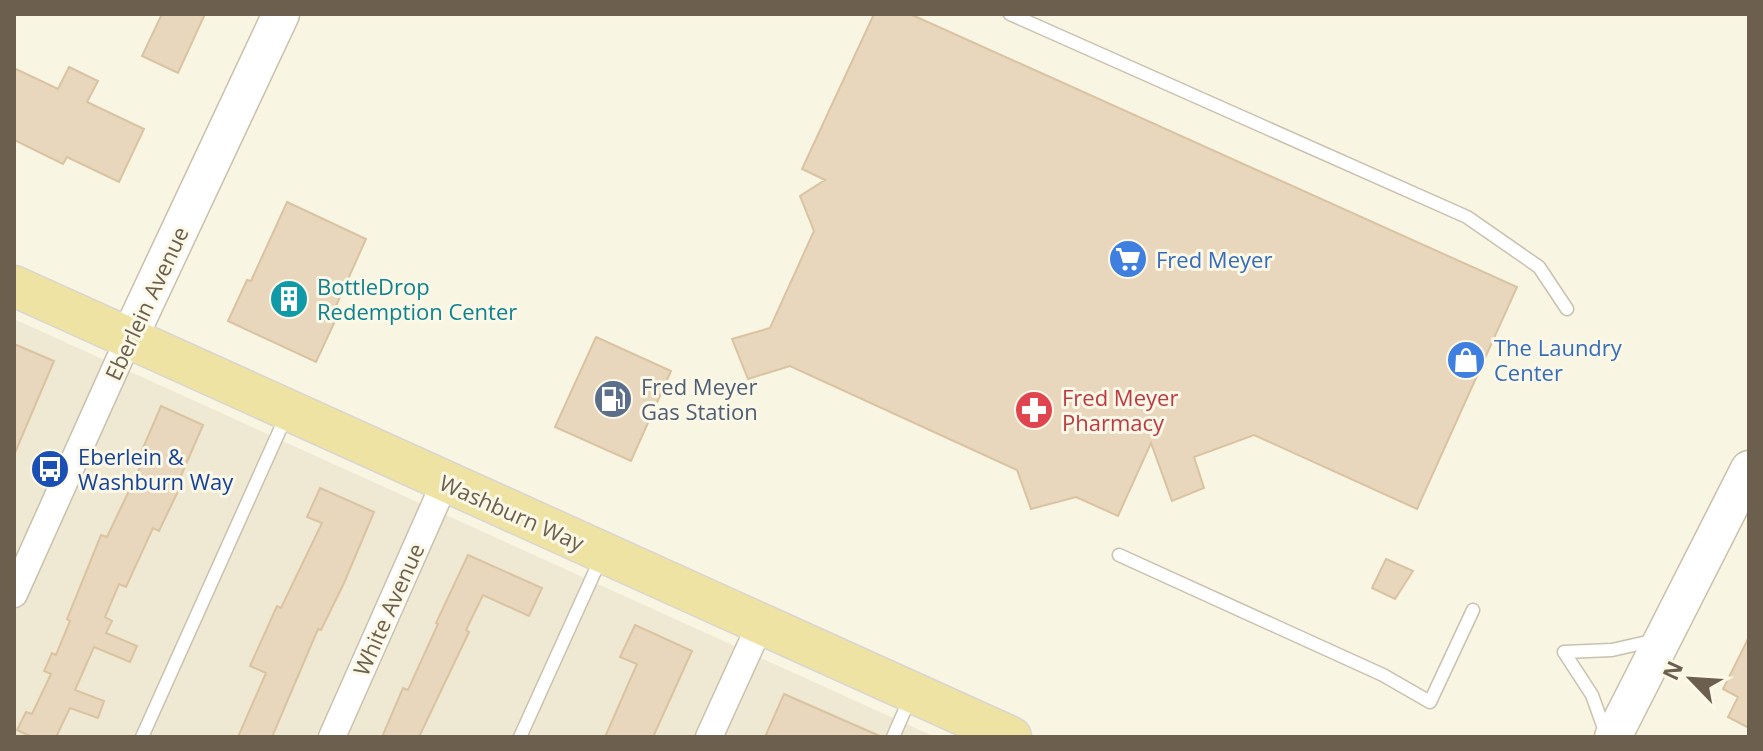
<svg xmlns="http://www.w3.org/2000/svg" width="1763" height="751" viewBox="0 0 1763 751" font-family="'Open Sans',sans-serif">
  <rect width="100%" height="100%" fill="#f8f5e3"/>
  <path fill="#efe8d2" d="M14,319l921,418h-921z"/>
  <path fill="#e8d7bc" stroke="#dac3a1" stroke-width="2" d="M162,14h43l-27,59 -36,-17z
    M874,14h36l607,273 -100,222 -163,-74 -60,22 10,31 -32,13 -21,-58 -33,73 -42,-19 -45,12 -14,-39 -227,-104 -42,13 -16,-40 38,-11 44,-97 -14,-35 25,-16 -23,-11z
    M69,67l29,14 -11,21 57,27 -25,53 -52,-25 -4,7 -49,-24v-72l44,21z
    M287,202l79,37 -35,78 5,2 -20,43 -88,-41 19,-41 4,1z
    M596,337l75,34 -40,90 -76,-34z
    M14,344l40,17 -40,94z
    M161,406l42,19 -26,60 3,2 -21,44 -6,-3 -27,59 -7,-3 -14,33 7,4 -6,12 31,13 -7,16 -36,-15 -19,43 29,11 -6,17 -28,-10 -14,29h-24l-15,-7 9,-18 6,2 19,-40 -7,-3 8,-18 4,2 14,-34 -3,-2 34,-84 6,2 38,-80 -5,-2z
    M320,488l54,24 -30,71 -23,47 -3,-1 -46,108h-34l28,-64 -16,-7 27,-60 4,2 41,-85 -15,-6z
    M468,555l74,33 -13,28 -46,-21 -17,35 3,2 -50,105h-37l21,-49 5,2 30,-66 -2,-1z
    M1386,559l27,12 -18,28 -23,-11z
    M635,625l57,26 -39,86h-48l32,-73 -17,-7z
    M1749,637v91l-21,-11 10,-20 -15,-8z
    M784,694l98,43h-117z"/>
  <g fill="none" stroke-linecap="round" stroke-linejoin="round">
    <g stroke="#cac0ae" stroke-width="15">
      <path id="lane" d="M1010,14l457,203 72,50 28,42
        M1119,555l264,120 47,27 43,-92
        M1564,652l48,-2 44,-10
        M1564,652l28,43 14,39
        M142,737l145,-323
        M520,737l81,-179
        M893,737l18,-41"/>
    </g>
    <g stroke="#cac0ae" stroke-width="29">
      <path id="street" d="M14,594l115,-256
        M332,737l113,-255
        M709,737l52,-114"/>
    </g>
    <g stroke="#cabfaa" stroke-width="39">
      <path id="secondary" d="M129,338l152,-324
        M1613,737l136,-268"/>
    </g>
    <g stroke="#d9d5d1" stroke-width="43">
      <path id="primary" d="M14,286l997,451"/>
    </g>
    <use href="#lane" stroke="#fff" stroke-width="12"/>
    <use href="#street" stroke="#fff" stroke-width="26"/>
    <use href="#secondary" stroke="#fff" stroke-width="36"/>
    <use href="#primary" stroke="#efe3a3" stroke-width="40"/>
  </g>
  <defs>
    <g id="supermarket-disc" transform="scale(2)"><circle r="9.5" fill="#3f7fe0" stroke="#fcf8e8"/><path d="M-6-5.5h2.5l.6 2H6L4.5 2H-2.5L-4.4-4H-6ZM-1.5 3.2a1.3 1.3 0 1 0 .1 0ZM3 3.2a1.3 1.3 0 1 0 .1 0Z" fill="#fff"/></g>
    <g id="building-disc" transform="scale(2)"><circle r="9.5" fill="#0f9aa8" stroke="#fcf8e8"/><path d="M-4-6H4V6H1V3H-1V6H-4ZM-2.5-4.3h1.7v1.8h-1.7ZM.8-4.3h1.7v1.8H.8ZM-2.5-1h1.7V.8h-1.7ZM.8-1h1.7V.8H.8Z" fill="#fff"/></g>
    <g id="shop-disc" transform="scale(2)"><circle r="9.5" fill="#3f7fe0" stroke="#fcf8e8"/><path d="M-5-2.5h2.3a2.7 3.5 0 0 1 5.4 0H5L5.5 6h-11ZM-1.5-2.5h3a1.5 2.3 0 0 0-3 0Z" fill="#fff"/></g>
    <g id="fuel-disc" transform="scale(2)"><circle r="9.5" fill="#5c6f8a" stroke="#fcf8e8"/><path d="M-5.5-6h7V0h2V4h1.3V-2.5L3-4.5l.8-.8L6-3V5H2.5V1h-1V6h-7ZM-4.2-4.7v3.2H.2V-4.7Z" fill="#fff"/></g>
    <g id="pharmacy-disc" transform="scale(2)"><circle r="9.5" fill="#e0444e" stroke="#fcf8e8"/><path d="M-2-6h4v4h4v4h-4v4h-4v-4h-4v-4h4Z" fill="#fff"/></g>
    <g id="bus-disc" transform="scale(2)"><circle r="9.5" fill="#1a4fb4" stroke="#fcf8e8"/><path d="M-5-6H5V4H4V6H2V4H-2V6H-4V4H-5ZM-3.5-4V0h7V-4ZM-3.5 1.2v1.5H-2V1.2ZM2 1.2v1.5H3.5V1.2Z" fill="#fff"/></g>
  </defs>
  <g fill-rule="evenodd">
    <use href="#supermarket-disc" x="1128" y="259"/>
    <use href="#building-disc" x="289" y="299"/>
    <use href="#shop-disc" x="1466" y="360"/>
    <use href="#fuel-disc" x="613" y="399"/>
    <use href="#pharmacy-disc" x="1034" y="410"/>
    <use href="#bus-disc" x="50" y="469"/>
  </g>
  <g text-anchor="middle" dominant-baseline="central" stroke-width="6" stroke-linejoin="round" paint-order="stroke">
    <g font-size="22" fill="#366cbe" stroke="#fcf8e8" text-anchor="start">
      <text x="1156" y="259">Fred Meyer</text>
      <text x="1494" y="347">The Laundry<tspan x="1494" dy="25">Center</tspan></text>
    </g>
    <g font-size="22" fill="#0d838f" stroke="#fcf8e8" text-anchor="start">
      <text x="317" y="286">BottleDrop<tspan x="317" dy="25">Redemption Center</tspan></text>
    </g>
    <g font-size="22" fill="#6d5f4d" stroke="#fcf8e8">
      <text transform="translate(146 303) rotate(-65)">Eberlein Avenue</text>
      <text transform="translate(512 512) rotate(24)">Washburn Way</text>
      <text transform="translate(388 609) rotate(-66)">White Avenue</text>
    </g>
    <g font-size="22" fill="#4e5e75" stroke="#fcf8e8" text-anchor="start">
      <text x="641" y="386">Fred Meyer<tspan x="641" dy="25">Gas Station</tspan></text>
    </g>
    <g font-size="22" fill="#be3a42" stroke="#fcf8e8" text-anchor="start">
      <text x="1062" y="397">Fred Meyer<tspan x="1062" dy="25">Pharmacy</tspan></text>
    </g>
    <g font-size="22" fill="#164399" stroke="#fcf8e8" text-anchor="start">
      <text x="78" y="456">Eberlein &amp;<tspan x="78" dy="25">Washburn Way</tspan></text>
    </g>
  </g>
  <rect width="1763" height="751" fill="none" stroke="#6d5f4d" stroke-width="32"/>
  <g transform="translate(1691 679) rotate(295)" stroke="#fcf8e8" stroke-width="6" paint-order="stroke">
  <path d="M0-6L14 30L0 20L-14 30Z" fill="#6d5f4d"/>
  <text y="-12" font-size="22" font-weight="bold" text-anchor="middle" fill="#6d5f4d">N</text>
  </g>
</svg>
